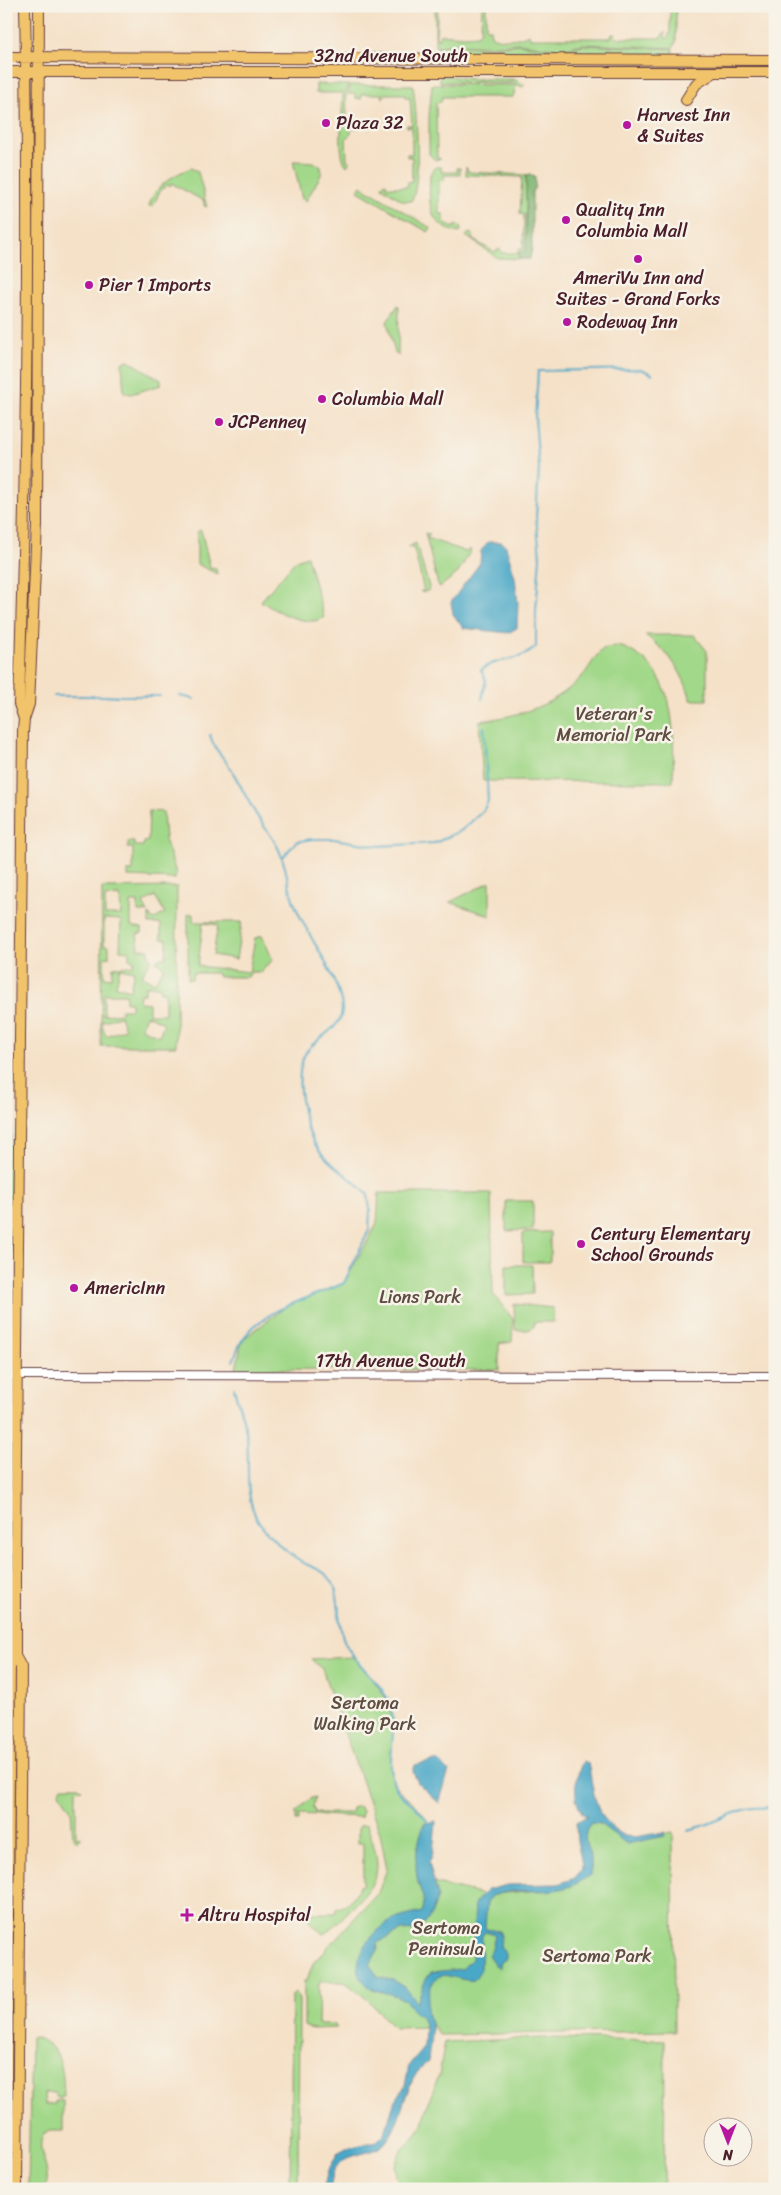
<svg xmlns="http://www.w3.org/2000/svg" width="781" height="2195" viewBox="0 0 781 2195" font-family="Sriracha,sans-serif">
  <rect width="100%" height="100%" fill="#f7f3e8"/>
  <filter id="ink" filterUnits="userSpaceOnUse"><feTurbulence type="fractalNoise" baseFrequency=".02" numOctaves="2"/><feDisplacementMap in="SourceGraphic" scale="10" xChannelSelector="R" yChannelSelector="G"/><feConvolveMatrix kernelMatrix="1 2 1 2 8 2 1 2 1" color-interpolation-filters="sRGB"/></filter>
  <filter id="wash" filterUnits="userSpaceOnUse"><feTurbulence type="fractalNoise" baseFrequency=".0096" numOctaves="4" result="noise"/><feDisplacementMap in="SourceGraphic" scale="20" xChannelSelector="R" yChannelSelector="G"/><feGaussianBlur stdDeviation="1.12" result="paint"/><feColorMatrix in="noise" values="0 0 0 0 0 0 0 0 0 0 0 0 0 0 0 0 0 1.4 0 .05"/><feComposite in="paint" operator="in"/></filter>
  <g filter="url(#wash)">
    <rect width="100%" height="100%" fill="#f5e1c8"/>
    <path fill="#a2d889" stroke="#767c5a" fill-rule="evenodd" d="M435,6h3l-2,30 2,3 2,-5 24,2 14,-1 3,-5 1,-24h4v22l4,1 1,6c9,7 28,4 38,-1l1,4h81l1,-4h3l1,4h44l5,-6v6l2,1 3,-6v-27h6v36l-3,6 -90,-4 -23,5 -43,-6 -28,3 -33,-2 -21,3z
      M519,44l41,6 24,-5 89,4v4l-5,3 -164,1 -67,-5v-4l19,-3 33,3z
      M440,75l30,4h43l12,6 -3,2 -9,-4 -73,-1z
      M316,84l33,1 -3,7 1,26 5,5 6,-1 1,6h-8v6l-5,5 1,21 3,1 -3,5c-11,-11 -4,-54 -4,-73h-27z
      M435,84l77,1 4,1 -3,11h-71l-1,5 -5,1 1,55 4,1 -6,1 -6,-6v-38l3,-31z
      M350,85h63c3,19 9,103 -2,116h-8l-21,-14 2,-4 3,1v3h20l1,-5 4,-1v-24h-5v-3h5v-27h-5v-2h5l-2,-27h-4l-2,-4h-19l-2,4 -1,-4h-20l-1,5 -5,-1 -1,-4h-7z
      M293,161l21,1 7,5 1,6 -16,28 -4,-2z
      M436,167h5l1,5h15v-4h3v7h-16v5l-5,1v32l4,1 1,8 10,6 2,-3 4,1 1,5 -2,2c-33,-8 -30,-32 -29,-59z
      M466,167l3,5 57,3v75l-7,3v6l-22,-1 -31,-22 3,-3 4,1 -1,5 22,13 6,-3 2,4h16l1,-4h4l1,-34 -4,-1 2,-37 -56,-2z
      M191,168l7,4 9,35 -3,-1v-5l-33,-18 -1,3 -3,-1 -8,8 -6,13h-4c4,-18 25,-32 42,-38z
      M361,186l70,42 -3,4 -70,-41z
      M398,305l1,1 -1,50 -3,-3 -8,-31z
      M128,360l33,20v5l-30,9 -7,-2 -2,-29z
      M201,530l9,37 6,1 1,6 -20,-10v-32z
      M425,533l5,1 -3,4 39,14 4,-3 1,1 -13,23 -18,14 -2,-2z
      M416,543l13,44 -1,4 -6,2 -2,-2h4l-10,-42 -6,-2z
      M307,556l17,61c-14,12 -50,-6 -63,-16l35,-41z
      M645,635h49l13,16v49h-16c-8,-28 -22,-48 -46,-65z
      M615,646c9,0 16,5 24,10 39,26 35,85 34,126l-190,-1 -4,-60c40,-5 78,-15 106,-48 6,-8 10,-17 18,-24z
      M149,811l14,1 2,27 11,34 -1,6 -47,-2v-6h5v-23h-5v-6h6v4h9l1,-4 4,-1z
      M490,882v34l-40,-14z
      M177,887l-1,159h-75l1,-158zM120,896l1,19h-16v-18zM155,896l10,17 -12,7 -4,-6v10h12v15h6l-1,19h-8l-2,3 8,6 -10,16 -12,-8 10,-16 -3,-2v-8h-10l-2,-15 5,-1v-5l-11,-2v-24h7v10h10l-5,-9zM104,919l17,1 -1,30 9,1v8l5,1 -1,6 -20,1 -1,11 -8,-1v-20h5v-11l-5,-1zM120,968l14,3 -4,19 -14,-4zM145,986h14l1,6h5v22h-16v-11l-10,-1 1,-8h5zM126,994v8h5v7h-10v4l-17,2v-21zM146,1015l18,8 -5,13 -18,-8zM120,1016l5,13 -19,7 -5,-14z
      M188,914h5v8h49l-6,37 -23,-4 5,-30 -15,-2 -5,43 51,6 6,-34 7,-2 11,24 -13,12h-9l-3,5h-29l-3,-4h-23l-1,6h-4z
      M6,1054l6,6 -1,215 -4,34 -1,54z
      M379,1193h112l2,101 20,25 -1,23 -13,2v26l-263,-1 6,-29 46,-35 56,-22 33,-59z
      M506,1201h27v29l-27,1z
      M550,1232v30h-27v-29z
      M506,1265h26l1,29 -27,1z
      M514,1304l39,4v14h-19v5l-6,3h-13z
      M353,1657c17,20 41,41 40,70 0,17 -4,37 0,53 5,16 22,21 30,34 11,17 4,48 0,67l61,14 76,-7 25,-15 -5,-48 14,-9c35,29 36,23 79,16l1,199 -235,4 -15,-21 1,13 -31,1 -26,-28 -23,-18h-26l-1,42h15l3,4 -24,1 -8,-3v-45h3l6,-18 65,-70 9,-24 -7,-36 -58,-164 -11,-10z
      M62,1786h17l3,3 -6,1v47l5,1 -3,3 -5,-3 -2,-28 -12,-18z
      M315,1797l-2,10 2,6h36l1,-5 7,-2 3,5 -1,6 -62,-3v7h-3v-9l15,-14z
      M361,1825h6c16,45 15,54 -20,88 -7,7 -15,17 -24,21l-14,-13 -4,-11 4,-1v4h26l1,-4c8,-1 22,-15 23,-23l4,-1v-42h-5v-14z
      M295,1992l4,5 -1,192h-8l2,-194z
      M35,2037c28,10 28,34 29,60h-8v-4h-12l1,11h11v-4l7,1v30h-13l-6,2c-11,19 10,36 1,56h-17l3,-151z
      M544,2038l121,2 -1,149h-266l-3,-23 5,-14 13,-13 10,-15 6,-23 10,-26 6,-33z"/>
    <path fill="#81b875" stroke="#666c50" d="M530,174l5,3v10l-3,5v56l-2,11h-11v-6l7,-3v-75z"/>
    <path fill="#48a7c7" stroke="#496379" d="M488,542h14l4,4 9,31 3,26 -1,25 -9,5 -45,-5 -10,-14 -2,-12 29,-39 1,-12z
      M434,1761l5,1 10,9 -10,32 -21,-20 -5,-11 2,-7z
      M583,1761l5,2 6,32 6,18 14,17 10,6 11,1 30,-5v4l-38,8 -27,-20 -9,-1c-10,13 -4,22 0,35 1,5 0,11 -1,17 -34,27 -62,8 -98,21l-5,6 -2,25 1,2 13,2 2,5 -1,11 6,7v5l-7,4 1,5 -5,-3 -7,-10 4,-6 3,-15 -9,-2 -4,3 -1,34 -7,11c-12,2 -26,-7 -34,-4 -11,4 -15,30 -12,40 1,2 3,4 3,7 1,13 -2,26 -3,39 -24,15 -24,60 -43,81 -16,18 -54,2 -54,46h-8l5,-18 9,-17 11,-6 29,-7 8,-8 9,-30 11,-17 4,-21 15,-18 1,-20 -4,-11c-8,-2 -9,-10 -16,-15 -10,-9 -29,-7 -38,-16 -22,-19 2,-49 19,-61 10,-7 24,-9 36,-12 5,-13 -3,-21 -5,-34 -3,-19 1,-37 7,-54l12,-3 -3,32 -4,10 9,33 -6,17 -5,8 -12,9 -13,1 -25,12 1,6 -8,16 8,12 15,3 12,7 12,15 8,-21 6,-9 31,-3 10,-10 3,-56 12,-13 20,-5 51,-1 17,-6 7,-9c-1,-20 -8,-26 -5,-47l11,-7h-4c-13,-15 -9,-37 -1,-54z"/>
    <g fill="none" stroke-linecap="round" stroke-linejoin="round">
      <path stroke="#48a7c7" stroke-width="2" d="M54,696h106
        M180,696l14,3
        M482,699l4,-19 -5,-10c15,-13 38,-7 55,-23v-36l4,-55 -4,-39 3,-50 -4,-49 3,-47 103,-2 11,5
        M210,735c5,17 11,18 19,31 9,14 16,29 24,43 7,13 16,23 23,35 11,18 11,42 19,61 13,33 38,61 46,96 7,29 -25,33 -36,53 -12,23 -2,71 11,92 13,20 36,31 52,49l2,15 -1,20 -25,53c-33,16 -79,24 -101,56 -5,7 -7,15 -10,22
        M283,857l13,-15 16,-3h22l43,7 58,-3 27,-13 21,-19 5,-10 -4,-74
        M234,1388c4,16 10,32 13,48 3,27 -4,62 12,86 11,15 28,31 45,41 9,5 21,7 28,18 10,18 4,43 13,62 11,24 39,39 46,65 7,25 -6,54 4,79 6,12 25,19 33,36
        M688,1830c35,-7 48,-26 87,-22"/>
    </g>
  </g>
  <g filter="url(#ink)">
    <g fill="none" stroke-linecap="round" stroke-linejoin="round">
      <g stroke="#643c43" stroke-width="10">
        <path id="minor" d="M6,1375l769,1"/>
      </g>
      <g stroke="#643c43" stroke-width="12">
        <path id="major" d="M6,57l769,3
          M6,72h769
          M686,100l10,-16 17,-11
          M24,719l5,-15 8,-179 2,-519
          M6,2099l4,-432v-5l5,-6
          M6,2186l3,3
          M17,2189l4,-522 -6,-11v-100l8,-825 1,-12 -5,-15c7,-232 11,-465 6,-698"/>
      </g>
      <use href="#minor" stroke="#fff" stroke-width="8"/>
      <use href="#major" stroke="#f1c36a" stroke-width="10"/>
    </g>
  </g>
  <g fill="#b5179e" stroke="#f7f3e8" stroke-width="2">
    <circle cx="326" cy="123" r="5"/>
    <circle cx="627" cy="125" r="5"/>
    <circle cx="566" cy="220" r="5"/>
    <circle cx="638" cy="259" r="5"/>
    <circle cx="89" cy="285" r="5"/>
    <circle cx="567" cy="322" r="5"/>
    <circle cx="322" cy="399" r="5"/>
    <circle cx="219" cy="422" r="5"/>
    <circle cx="581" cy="1244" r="5"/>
    <circle cx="74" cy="1288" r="5"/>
    <path d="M184.5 1907.5h5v5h5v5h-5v5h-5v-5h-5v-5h5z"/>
  </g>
  <g text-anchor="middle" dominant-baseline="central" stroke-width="5" stroke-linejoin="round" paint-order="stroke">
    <g font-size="18" fill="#4a1f2b" stroke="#f7f3e8">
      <text x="391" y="56">32nd Avenue South</text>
      <text x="391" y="1361">17th Avenue South</text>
    </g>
    <g font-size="18" fill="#4a1f2b" stroke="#f7f3e8" text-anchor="start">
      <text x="637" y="115">Harvest Inn<tspan x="637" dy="21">&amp; Suites</tspan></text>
      <text x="336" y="123">Plaza 32</text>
      <text x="576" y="210">Quality Inn<tspan x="576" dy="21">Columbia Mall</tspan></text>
      <text x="638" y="278" text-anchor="middle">AmeriVu Inn and<tspan x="638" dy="21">Suites - Grand Forks</tspan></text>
      <text x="99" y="285">Pier 1 Imports</text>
      <text x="577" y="322">Rodeway Inn</text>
      <text x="332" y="399">Columbia Mall</text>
      <text x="229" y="422">JCPenney</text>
      <text x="591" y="1234">Century Elementary<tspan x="591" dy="21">School Grounds</tspan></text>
      <text x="84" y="1288">AmericInn</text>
      <text x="198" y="1915">Altru Hospital</text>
    </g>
    <g font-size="18" fill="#604d42" stroke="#f7f3e8">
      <text x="614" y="714">Veteran's<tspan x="614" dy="21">Memorial Park</tspan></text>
      <text x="420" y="1297">Lions Park</text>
      <text x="365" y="1703">Sertoma<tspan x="365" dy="21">Walking Park</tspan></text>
      <text x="446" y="1928">Sertoma<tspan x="446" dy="21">Peninsula</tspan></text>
      <text x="597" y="1956">Sertoma Park</text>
    </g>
  </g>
  <rect width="781" height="2195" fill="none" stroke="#f7f3e8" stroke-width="25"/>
  <g transform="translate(728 2142) rotate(180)"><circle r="24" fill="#f7f3e8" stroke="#b29e9c"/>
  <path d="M0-4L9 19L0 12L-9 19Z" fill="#b5179e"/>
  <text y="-8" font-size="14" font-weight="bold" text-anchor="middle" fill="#4a1f2b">N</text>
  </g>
</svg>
